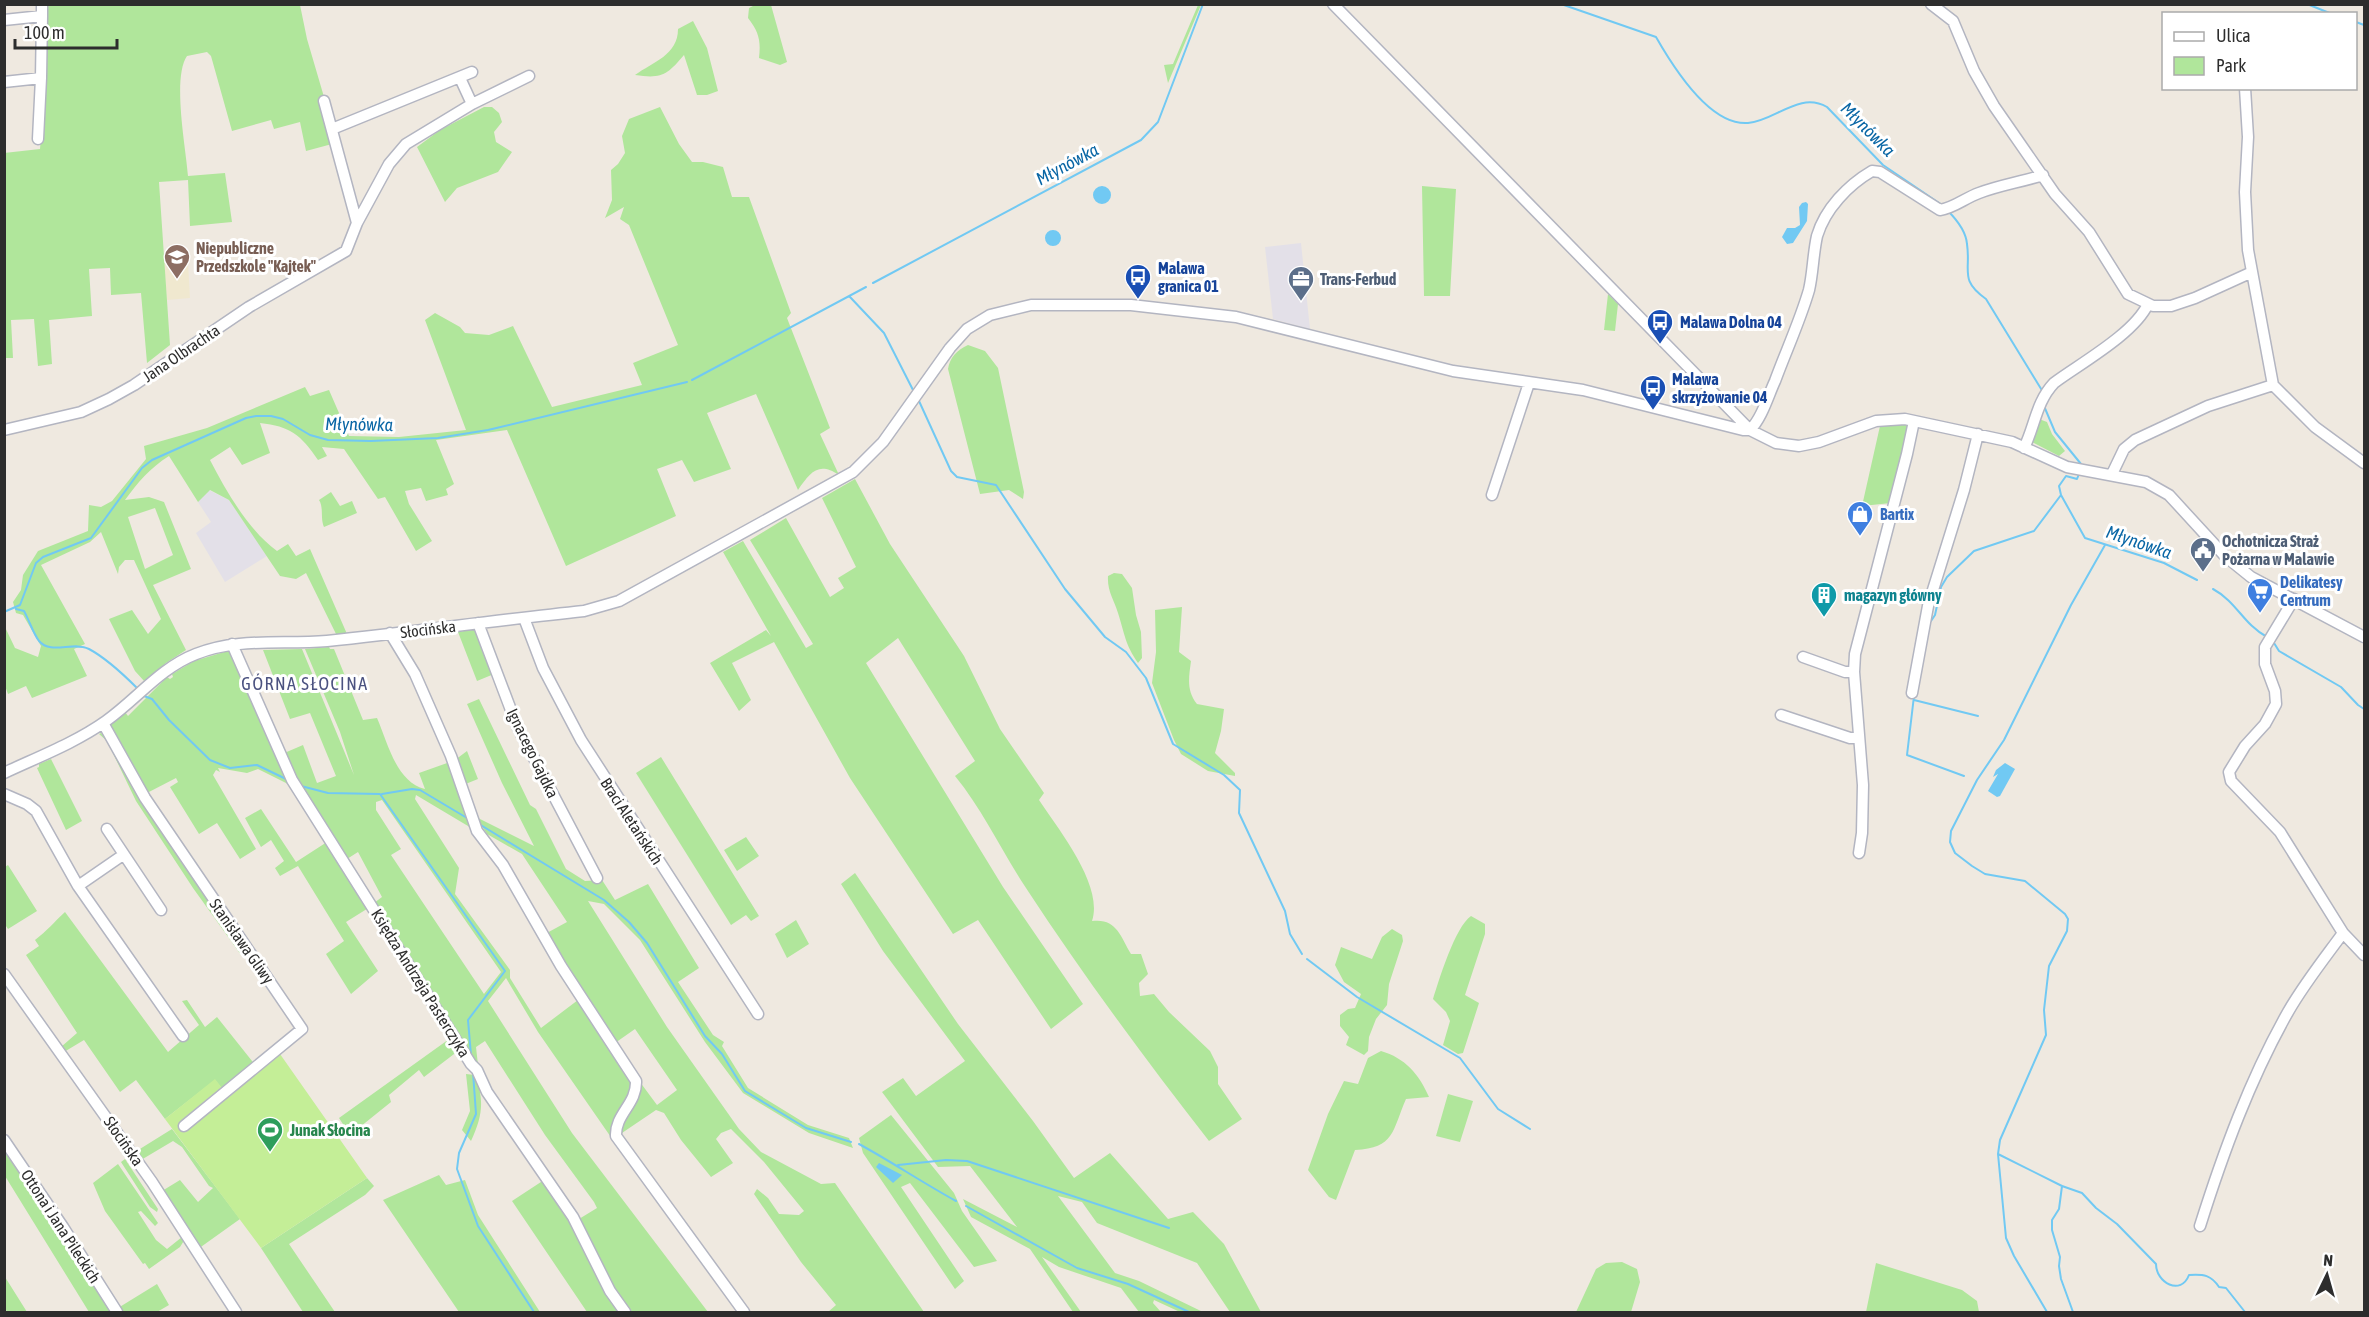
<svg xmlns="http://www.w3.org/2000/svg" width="2369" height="1317" viewBox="0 0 2369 1317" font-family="'Asap Condensed',sans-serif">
  <rect width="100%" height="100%" fill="#efe9e0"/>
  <path fill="#e3e0e8" d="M1301,243l9,86 -37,-10 -8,-72z
    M209,490l20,10 38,56 -42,26 -29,-49 15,-11 -13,-20z"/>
  <path fill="#f0e8cf" d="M188,262l2,36 -23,2 -3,-37z"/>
  <path fill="#b0e69b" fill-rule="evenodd" d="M47,5h253l7,34 17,58 8,47 -26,7 -6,-29 -26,7 -3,-9 -39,11 -21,-75 -4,-4 -20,4c-15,22 -1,92 1,120l37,-3 7,49 -42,4 -2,-46 -29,2 11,163 -23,18 -6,-70 -30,2 -1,-27 -21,1 3,47 -43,4 3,44 -14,2 -4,-47 -23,1 2,38h-8l-1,-205 36,-4 5,-61z
    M755,5h16l16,57 -7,3 -21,-7c2,-17 0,-26 -11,-40l1,-10z
    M1198,5h3l-33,78 -4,-18 9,-1z
    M693,21l14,27 11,43 -11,4h-10l-13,-40c-17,20 -22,24 -49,20 18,-13 43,-20 43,-46z
    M484,107h8l7,6 3,9 -8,10 2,10 16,10 -14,20 -41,16 -12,14 -28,-55 23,-17z
    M660,107l19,37 13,18h11l20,5 9,30h17l42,116 -4,5 43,110 -10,6 19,41c-21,-14 -29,-2 -41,15l-42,-96 -49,19 24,56 -37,13 -12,-22 -25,9 19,47 -110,50 -59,-136 -71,10 18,44 -8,5 2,6 -22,6 -5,-13 -16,3 4,13 23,37 -16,10 -31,-54 -7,2 -34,-50 -22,-2 5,9 -9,4c-17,-25 -28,-34 -58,-37l10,30 -28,12 -12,-18 -20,13c16,31 39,71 67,91l11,-7 8,12 14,-7 37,85 -10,2 -31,-63 -10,6 -16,-3 -51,-76 -19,-10 -12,12 -29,-46c-19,12 -31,26 -44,44l24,-3 15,5 27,67 -38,16 33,65 -20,13 -21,19 -10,-11 -26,-52 23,-9 16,24 13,-15 -27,-59h-9l-6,7 -1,7 -17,-42 -11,10 -49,23 44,79 -11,5 13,27 -55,22 -6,-12 -18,8 -4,-11v-58l11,23 23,9 3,-11 -18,-31 -7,-2 -3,-11 8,-12 2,-15 15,-24 50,-20 1,-26 12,2 11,-6 34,-42 -2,-13 63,-18 98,-41 5,9 19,-6 20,46 50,1 67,-7 -41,-110 10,-7 25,14 5,6 24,2 24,-9 39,81 90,-22 -9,-22 45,-18 -49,-120 -9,-6 4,-12 -19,11 7,-18 -1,-30 7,-6 7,-11 -3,-17 7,-17zM155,508l18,47 -28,14 -17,-52z
    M1422,186l34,3 -6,107h-26z
    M1608,294l10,10 -3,27 -11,-1z
    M968,345l17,6 13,17 26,124 -1,7 -14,-9 -29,4 -32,-125c2,-12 9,-19 20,-24z
    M2039,419l8,3 5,12 13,17 -6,5 -27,-14z
    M1897,424l10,1 1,2 -17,76 -29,3 18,-80z
    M855,479l35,65 74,112 36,73 44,64 -5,7c19,29 65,85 53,121 24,-3 28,14 39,33h10l7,20 -9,9 1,13 14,-2 15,18 41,39 8,16v17l24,35 -33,22c-64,-82 -126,-166 -183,-253 -24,-36 -43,-78 -71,-112l20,-15 -77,-123 -32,25 137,224 80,117 -32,25 -73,-109 -25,14 -103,-156 -76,-136 -42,21 19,37 -12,11 -29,-48 56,-33 5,6 -48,-84 20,-11 63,107 7,-4 -63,-104 36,-22 44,79 14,-9 -6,-10 18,-11 -34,-69z
    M331,492l9,14 12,-5 5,12 -33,14c-4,-9 0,-19 -5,-27z
    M1114,573l8,1 10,14 4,27 5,17 1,26 -4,5c-13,-19 -13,-28 -20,-50 -4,-13 -11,-22 -10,-37z
    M1182,607l-3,45 12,9c-2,16 -5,29 6,43l27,5 -3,22 -6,22 20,20v3l-27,-5 -27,-17 -7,-14 -22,-57 4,-31 -1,-42z
    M476,629l18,45 -17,7 -19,-49z
    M329,647l1,2h4l29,71 14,-2c11,25 19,64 48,71l-6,-16 31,-11 23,67 -57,-34 -1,4 44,69 -4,26 55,76v8l31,50 37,-28 55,82 -18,61 -77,-111 -32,-54 -18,23 84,132 136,179h-79l-11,-16 -39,-77 18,-11 -3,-6 -49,-67 -60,-94 -9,6 2,18 -104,-162 8,-6 -24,-45 -11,7 -65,-105 21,-9 14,38 19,-7 -26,-63 -20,6 -27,-69 39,-1 52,126 -14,-43 -35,-83zM382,800l119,172 -17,22 -93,-139 10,-6 -25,-39v-8z
    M231,650l58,126 -1,8 -30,-15 -11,4 -29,-5 2,4 -4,-2 -3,5 43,74 -16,10 -23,-36 -18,11 -29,-47 8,-5 -2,-4 -29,15 -39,-67 17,-14 3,4 39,-39 3,2 3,-2 -1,-3 22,-13z
    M479,699l51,106 6,4 30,60 19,12 17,-1 13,20 33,-16 51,84 -21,14 35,53 11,7 -2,4 26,42 60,37 41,13 4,10 -44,-15 -66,-40 -38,-51 -65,-102 -36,-36 -16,-3 79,126 72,102 22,23 60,32 14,-1 89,129h-96l8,-7 -35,-43 -47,-68 3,-5 11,9 11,16 20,1 5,-4 -40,-49 -33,-33 -10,4 -5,6 17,24 -22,14 -30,-37 -17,-27 -8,-3 -37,25 18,-57 20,27 20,-15 -42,-61 -20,14 -70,-109 22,-12 -45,-68 -35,-20 -11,-17 58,29 -32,-63 -35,-79z
    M101,733l7,4 137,214 -4,4 -48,-67 -57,-87 -29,-60 -8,-7z
    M467,751l11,28 -15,6 -8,-25z
    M661,757l98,159 -8,5 -5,-6 -15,10 -95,-152z
    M51,759l31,62 -16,9 -29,-62 2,-1v-3z
    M261,809l35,53 31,-20 43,65 -24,15 32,49 -27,23 -25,-40 18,-13 -46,-75 -18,10 -5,-8 9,-7 -13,-21 -10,7 -16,-29z
    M746,837l13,19 -22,15 -13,-21z
    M8,865l29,46 -29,18 -4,-6 1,-56z
    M855,873l103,151 75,97 41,57 36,-25 58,66 25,-7 31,32 37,68h-31l-33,-49 -100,-40 -15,-21 -24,-6 57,77 24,8 64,31h-23l-26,-12 -1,3 8,9h-22l-18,-24 -62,-21 -17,-10 39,55h-8l-43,-63 -59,-32 -8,-18 54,28 -47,-61 -32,1 -56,-75 21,-14 13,18 49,-35 -82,-110 -42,-67z
    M65,912l103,140 31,-27 -17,-24 5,-1 18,27 12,-10 39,49 -32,25 -9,-11 -50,39 -29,-39 -16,12 -36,-52 -20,12 -3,-5 16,-14 -51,-78 13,-9 -4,-6c12,-9 19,-18 30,-28z
    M1471,916l14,8v10l-20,61 14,8 -16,50 -5,1 -15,-9 7,-24 -4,-9 -13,-13c6,-19 22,-72 38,-83z
    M796,920l13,24 -22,14 -12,-24z
    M1392,929l10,6 1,6 -14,43 -2,21 -11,14 -7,18 -1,14 -4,4 -18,-10 3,-8 -9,-11v-11l8,-6 7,-1 6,-14 -17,-12 -9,-17 6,-18 31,12 10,-22z
    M452,1037l6,14 -34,26 -5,-7 -30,25 2,7 -41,33 -11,-17z
    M1381,1051c24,7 38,23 48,46l-23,2c-14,32 -11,49 -51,51l-19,50 -7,-3 -21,-27 20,-56 16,-33 14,3 10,-26z
    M466,1074l9,1c10,26 7,42 -4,66l-9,-11 8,-19z
    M1448,1094l25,7 -13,41 -24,-6z
    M891,1115l63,78 8,18 35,50 -23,6 -64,-84 -9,4 63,94 -9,8 -92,-136 -4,-15z
    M172,1129l68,90 -42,30 -36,-58 18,-11 18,22 15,-14 -4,-2 -27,-39 -9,-6 -32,19 -6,-8z
    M5,1144l108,168h-24l-84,-136z
    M131,1155l54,84 -5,8 -31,22 -4,-6 -2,1 -38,-53 -12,-28 25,-19 40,59 -3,3 -14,-15 -3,1 18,28 11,9 15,-12 -54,-80z
    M125,1159l33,50 -1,3 -7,-5 -29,-45z
    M439,1175l7,10 19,-5 13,35 62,97h-81l-76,-112z
    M367,1178l7,8 -9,9 -76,49 46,68h-32l-42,-64z
    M544,1180l29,41 49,91h-35l-75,-111z
    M1622,1262l15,7 3,13 -9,30h-55l20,-43 10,-6z
    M1876,1263l86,27 15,11 2,11h-113z
    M4,1277h1l22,35h-20l-2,-4z
    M157,1284l12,21 -12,7h-36l-3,-4z"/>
  <path fill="#c4ee97" d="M280,1054l87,124 -106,70 -96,-129 50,-40 14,18z"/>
  <path fill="#71c9f3" d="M1093 195a9 9 0 1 1 18 0a9 9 0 1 1-18 0Z
    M1806,202l2,2 -1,17 -14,22 -6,1 -5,-7 5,-9h8l5,-3 -1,-18 3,-4z
    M1045 238a8 8 0 1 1 16 0a8 8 0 1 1-16 0Z
    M2005,763l10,6 -15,27 -3,1 -9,-6 10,-17 -5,3 3,-7z
    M879,1163l23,12 -9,8 -17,-16z"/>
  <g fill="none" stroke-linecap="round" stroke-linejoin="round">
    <path stroke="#71c9f3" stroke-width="2" d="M1561,4l95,33c16,28 53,89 92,86 27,-2 51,-32 79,-16l56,58 59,40
      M2307,4l25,10
      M2356,22l8,3
      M1948,211c8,8 18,21 19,33 4,27 -8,36 19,55l57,93
      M873,283l268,-143 17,-18 45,-118
      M850,297l34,36 29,57
      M692,380l174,-93
      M919,401l32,70 6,6 39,8 69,104 40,48 21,15 20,26 27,66 51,31 16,15 -1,23 46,98 5,23 12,20
      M2044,406l11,26 26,32
      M2079,474l-2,5 -11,-3 -7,10 2,9 24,43 79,25 33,17
      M2213,589c24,13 30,35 54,48
      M16,609l8,2c5,9 9,22 15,30 12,14 34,0 50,8 15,8 36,27 48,39
      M4,612l16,-7 16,-42 7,-6 48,-19 51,-70 10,-8 94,-42 10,-2h15l12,3 27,16 18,5 43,1 67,-3 50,-8 199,-48
      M1931,621l4,-6 6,-28 6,-10 27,-26 60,-20 27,-36
      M2274,643l5,8 62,36 17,18 6,4
      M144,696l8,3 17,21 41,40 20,8 27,-3 29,14
      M1914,696l-7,59 57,21
      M1914,700l64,16
      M301,786l27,7 52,1 125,177 -37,49 3,35
      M382,794l30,-5 8,1 47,28
      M479,824l125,76 25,22 18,21 58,93 17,18 23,37 61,37 45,14
      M1307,959l50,38 103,61 38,51 32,20
      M473,1072l3,42 -17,39 -2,16 21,57 56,86
      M859,1144c33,18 64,39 97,57
      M1998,1154l64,32 -3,23 -7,11v10l8,27 -1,9 2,13 12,33
      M898,1165l48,-5 21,1 202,67
      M2062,1186l20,7 14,15 21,16 39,40c0,19 25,32 33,11 15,-1 22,0 30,12l7,1 19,24
      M966,1206l111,62 51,16 61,28
      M2047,1312l-33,-56 -8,-18 -8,-84 2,-14 46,-105 -2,-25 5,-44 18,-35 1,-12 -3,-5 -40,-33 -40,-7 -13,-8 -17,-13 -5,-11 1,-11 26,-51 27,-40 67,-135 34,-60"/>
    <g stroke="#b3b5c1" stroke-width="13">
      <path id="minor" d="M1333,4l417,426 26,13 23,3 20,-4 57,-21 29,-2 107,23 55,25 79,15 23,13 56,61 26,21 113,60
        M1931,4l22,17 21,50 20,35 61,88 34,38 39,62 25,12h18l24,-8 55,-25
        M4,20l38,-4v-12
        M460,78l12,26
        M4,82l37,-4 1,-62
        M2245,88l3,49 -3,55 3,58 25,135 42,42 49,36
        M324,101l33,122
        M332,129l140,-57
        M38,139l3,-61
        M4,430l77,-18 28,-13 25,-14 115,-78 97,-56 11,-28 32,-59 17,-20 66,-40 57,-28
        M2024,448c11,-22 12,-46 30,-65 27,-20 80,-49 94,-79
        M2112,474l12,-25 11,-9 73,-34 65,-21
        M1492,495l37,-112
        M2294,599l-29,48v17l10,27 1,13 -11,20 -20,22 -16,26 2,9 49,51 63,101 21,22
        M524,618l19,50 38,72 177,274
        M478,623l39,103 80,152
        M390,633l25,41 36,82 26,75 26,34 58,101 75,115c1,23 -21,33 -20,55l128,176
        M232,644l60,136 179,284 6,6 10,22 86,125 37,74 15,21
        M1803,657l42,15h9
        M1912,693l16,-87 36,-116 14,-56
        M1781,715l69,23h9
        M103,723l42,75 157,231 -118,97
        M4,773c34,-16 71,-30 102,-52 31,-22 54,-53 90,-67 42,-17 87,-9 131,-13 86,-9 171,-21 257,-30l35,-10 234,-129 30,-30 67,-94 17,-19 23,-14 41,-10h100l105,12 217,54 130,19 160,40h7c12,-12 18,-34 25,-49 11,-30 25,-60 34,-91 4,-17 4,-36 8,-54 8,-27 31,-51 55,-65l8,1 60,38c14,-2 25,-12 39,-17 21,-8 42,-11 64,-18
        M4,794l23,10 9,7 42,75 105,150
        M107,829l54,81
        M1859,853l3,-20 1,-48 -9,-113 1,-18 52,-200 7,-33
        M78,886l45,-31
        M4,974l148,208 84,130
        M4,1140l59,87 54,85
        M2200,1226c23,-73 50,-147 88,-214 16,-28 36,-53 55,-79"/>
    </g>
    <use href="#minor" stroke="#fff" stroke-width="10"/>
  </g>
  <defs>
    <g id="school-pin" transform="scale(1.35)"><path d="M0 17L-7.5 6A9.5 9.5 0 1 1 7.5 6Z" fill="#8d6e63" stroke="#fff"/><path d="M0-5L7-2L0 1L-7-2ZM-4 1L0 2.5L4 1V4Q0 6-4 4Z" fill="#fff"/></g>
    <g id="bus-pin" transform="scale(1.35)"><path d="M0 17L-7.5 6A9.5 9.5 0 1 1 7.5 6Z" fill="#1a4fb4" stroke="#fff"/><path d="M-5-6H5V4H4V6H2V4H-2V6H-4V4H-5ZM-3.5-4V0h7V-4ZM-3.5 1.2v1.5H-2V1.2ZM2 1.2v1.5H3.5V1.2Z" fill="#fff"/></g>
    <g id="office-pin" transform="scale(1.35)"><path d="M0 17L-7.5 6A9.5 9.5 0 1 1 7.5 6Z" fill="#5c6f8a" stroke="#fff"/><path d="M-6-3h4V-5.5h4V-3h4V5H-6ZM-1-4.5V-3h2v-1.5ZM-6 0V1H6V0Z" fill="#fff"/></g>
    <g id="shop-pin" transform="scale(1.35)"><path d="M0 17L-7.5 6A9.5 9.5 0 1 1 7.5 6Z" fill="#3f7fe0" stroke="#fff"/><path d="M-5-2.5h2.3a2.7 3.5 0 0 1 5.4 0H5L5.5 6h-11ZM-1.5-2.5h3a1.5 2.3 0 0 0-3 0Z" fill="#fff"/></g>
    <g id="civic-pin" transform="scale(1.35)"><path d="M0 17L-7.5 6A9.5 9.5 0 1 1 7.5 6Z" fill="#5c6f8a" stroke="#fff"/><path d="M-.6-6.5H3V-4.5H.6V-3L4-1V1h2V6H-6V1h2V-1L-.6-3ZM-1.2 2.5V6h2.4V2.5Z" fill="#fff"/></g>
    <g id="supermarket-pin" transform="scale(1.35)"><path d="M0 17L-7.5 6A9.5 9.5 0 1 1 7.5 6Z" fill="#3f7fe0" stroke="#fff"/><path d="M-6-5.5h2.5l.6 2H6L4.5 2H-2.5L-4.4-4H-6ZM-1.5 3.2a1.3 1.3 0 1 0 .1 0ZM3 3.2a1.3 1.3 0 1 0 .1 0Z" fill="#fff"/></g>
    <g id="building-pin" transform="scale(1.35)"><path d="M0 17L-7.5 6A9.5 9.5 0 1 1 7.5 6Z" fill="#0f9aa8" stroke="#fff"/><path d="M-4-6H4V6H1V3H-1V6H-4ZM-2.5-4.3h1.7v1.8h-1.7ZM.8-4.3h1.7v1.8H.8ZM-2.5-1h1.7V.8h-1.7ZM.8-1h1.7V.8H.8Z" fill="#fff"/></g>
    <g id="stadium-pin" transform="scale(1.35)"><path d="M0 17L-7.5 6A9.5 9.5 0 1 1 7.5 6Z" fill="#2e9e5b" stroke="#fff"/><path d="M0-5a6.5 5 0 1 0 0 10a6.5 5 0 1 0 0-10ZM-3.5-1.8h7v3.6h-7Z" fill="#fff"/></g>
  </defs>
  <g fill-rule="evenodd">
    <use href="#school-pin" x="177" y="257"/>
    <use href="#bus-pin" x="1138" y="277"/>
    <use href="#office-pin" x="1301" y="279"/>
    <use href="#bus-pin" x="1660" y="322"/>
    <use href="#bus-pin" x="1653" y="388"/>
    <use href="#shop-pin" x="1860" y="514"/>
    <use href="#civic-pin" x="2203" y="550"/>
    <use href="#supermarket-pin" x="2260" y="591"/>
    <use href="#building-pin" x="1824" y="595"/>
    <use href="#stadium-pin" x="270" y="1130"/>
  </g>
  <g text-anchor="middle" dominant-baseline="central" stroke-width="6" stroke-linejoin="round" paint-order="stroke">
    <g font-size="16" font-weight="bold" fill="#785e54" stroke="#fff" text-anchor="start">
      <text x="196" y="248">Niepubliczne<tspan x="196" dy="18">Przedszkole "Kajtek"</tspan></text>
    </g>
    <g font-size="16" font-weight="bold" fill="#164399" stroke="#fff" text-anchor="start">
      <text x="1158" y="268">Malawa<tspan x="1158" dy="18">granica 01</tspan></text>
      <text x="1680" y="322">Malawa Dolna 04</text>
      <text x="1672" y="379">Malawa<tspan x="1672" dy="18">skrzyżowanie 04</tspan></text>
    </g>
    <g font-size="16" font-weight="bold" fill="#4e5e75" stroke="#fff" text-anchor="start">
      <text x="1320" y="279">Trans-Ferbud</text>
      <text x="2222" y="541">Ochotnicza Straż<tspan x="2222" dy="18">Pożarna w Malawie</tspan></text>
    </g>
    <g font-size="16" fill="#2d2d2d" stroke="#fff">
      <text transform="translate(181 353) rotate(-34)">Jana Olbrachta</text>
      <text transform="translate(428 629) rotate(-7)">Słocińska</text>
      <text transform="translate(533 753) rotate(64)">Ignacego Gajdka</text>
      <text transform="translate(632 821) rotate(57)">Braci Aletańskich</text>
      <text transform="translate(242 941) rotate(55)">Stanisława Gliwy</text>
      <text transform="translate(421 983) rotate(58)">Księdza Andrzeja Pasterczyka</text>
      <text transform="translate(124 1141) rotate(55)">Słocińska</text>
      <text transform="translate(61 1226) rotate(57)">Ottona i Jana Pileckich</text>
    </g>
    <g font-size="16" font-weight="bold" fill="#366cbe" stroke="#fff" text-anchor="start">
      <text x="1880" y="514">Bartix</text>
      <text x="2280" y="582">Delikatesy<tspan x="2280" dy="18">Centrum</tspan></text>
    </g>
    <g font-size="16" font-weight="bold" fill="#0d838f" stroke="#fff" text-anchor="start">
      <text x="1844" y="595">magazyn główny</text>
    </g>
    <g font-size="16" font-weight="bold" fill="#27864d" stroke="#fff" text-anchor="start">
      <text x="290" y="1130">Junak Słocina</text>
    </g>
    <g font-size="18" font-style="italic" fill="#0966a5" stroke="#fff">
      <text transform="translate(1868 129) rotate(45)">Młynówka</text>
      <text transform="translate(1067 164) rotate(-28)">Młynówka</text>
      <text transform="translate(359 424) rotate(1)">Młynówka</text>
      <text transform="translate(2139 542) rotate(19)">Młynówka</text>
    </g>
    <g font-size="18" letter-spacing="1.5" fill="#4b5280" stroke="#fff">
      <text x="305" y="683">GÓRNA SŁOCINA</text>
    </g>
  </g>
  <rect width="2369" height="1317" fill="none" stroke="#2d2d2d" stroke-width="12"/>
  <rect x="2162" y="12" width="195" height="78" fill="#ffffff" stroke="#ababab" stroke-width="1.5"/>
  <rect x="2174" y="32" width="30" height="9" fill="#ffffff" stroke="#ababab" stroke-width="1.5"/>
  <text x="2216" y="42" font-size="18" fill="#2d2d2d">Ulica</text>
  <rect x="2174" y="57" width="30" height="18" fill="#b0e69b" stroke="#ababab" stroke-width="1.5"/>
  <text x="2216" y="72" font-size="18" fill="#2d2d2d">Park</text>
  <g transform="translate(2327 1275) rotate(5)" stroke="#ffffff" stroke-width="4.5" paint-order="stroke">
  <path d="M0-4.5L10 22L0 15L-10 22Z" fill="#2d2d2d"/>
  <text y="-9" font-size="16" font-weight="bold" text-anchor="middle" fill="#2d2d2d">N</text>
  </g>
  <path d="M15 39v9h102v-9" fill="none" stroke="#2d2d2d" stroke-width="3"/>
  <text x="24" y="39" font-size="18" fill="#2d2d2d" stroke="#ffffff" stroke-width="4.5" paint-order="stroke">100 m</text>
</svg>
